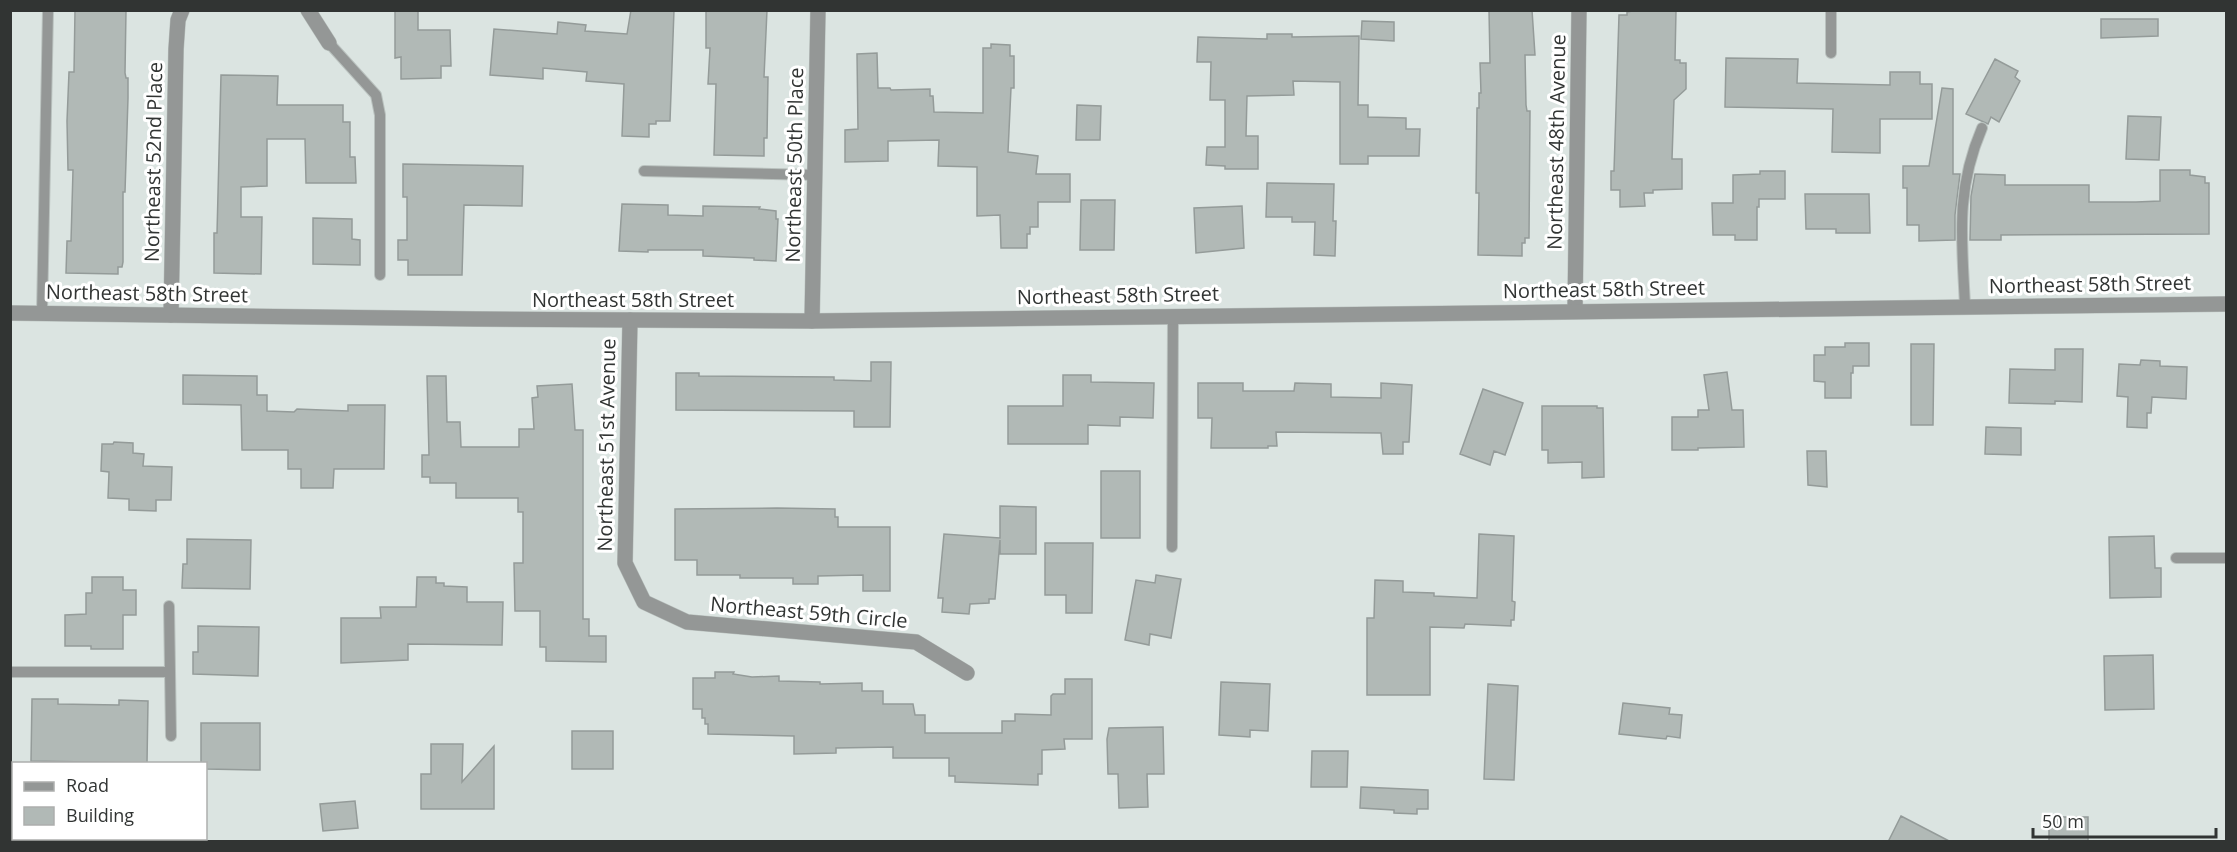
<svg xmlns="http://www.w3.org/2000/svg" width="2237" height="852" viewBox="0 0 2237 852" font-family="'Open Sans',sans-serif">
  <rect width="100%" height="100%" fill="#dbe4e1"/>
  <path fill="#b1b9b6" stroke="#949b99" stroke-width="1.5" d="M75,10h51l-1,63 1,5h2v20l-3,94h-2v70l-1,5h-4v7l-52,-1 1,-32h4l2,-71h-5l-1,-49 2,-49h5z
    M395,10h23v20h32l1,36h-10v12l-40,1v-22l-6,1z
    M631,10h43l-4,111h-14v3h-7v13l-27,-1 2,-52 -38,-3 1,-9 -44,-4v11l-53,-4 4,-46 63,5 1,-12 28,3 -1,6 42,3z
    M706,10h61l-3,67h4l-1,61h-3v18l-50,-1 2,-71h-8l2,-36h-4z
    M1489,10h43l3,45h-10l1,50 1,6h3l-1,127h-4v5h-3v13l-44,-1 1,-62h-3l1,-85h2v-15h2l-1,-30h10z
    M1638,10h38l-1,50h5v3h6v26l-12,11 -2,59h10v30l-29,1v3h-9l1,13 -25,1v-17h-9v-19h3l5,-156h8v-3z
    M2101,19h57v17l-57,2z
    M1362,21l32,1v19l-33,-2z
    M1267,34h25v3l67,-1 -1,69h10v12l38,1v11h14l-1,27h-51v8h-28v-82l-47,-1 1,14 -47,1 -1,40h12v33h-33v-3l-19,-1 1,-18h18v-47h-15l1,-38h-14l1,-25 69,2z
    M991,44l19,1v11h4v32h-3l-3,64 30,4 -2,18h34v28h-32v25h-8v7h-3v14h-26l-1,-33 -23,1v-49l-39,-1 1,-26 -51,1v20l-43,1v-32l13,-1 -1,-75 20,-1 1,35h12l1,2 39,-1v7h3l1,16 49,1v-65h8z
    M1726,58l72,1 -1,24 93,2v-13h30v12h12v35h-52v34l-48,-1 1,-43 -108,-2z
    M1995,59l23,12 -3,6 5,4 -21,41 -8,-5 -3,7 -22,-10z
    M221,75l57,1 -1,29h66v17h7v35h5l1,26h-50l-1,-44h-38v47l-26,1v30h21l-1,57 -47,-1v-40h3z
    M1942,88l11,1v85h7l-5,41v25l-36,1v-16h-12v-37h-4v-22h26z
    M1077,105l24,1 -1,34h-24z
    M2128,116l33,1 -2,43 -33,-1z
    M403,164l120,2 -1,40 -58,-1 -2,70h-54v-15h-10v-20h9v-43h-4z
    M2160,170h30v5l15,2v6h4v51l-208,1v5h-31l1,-44 4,-22 30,1v10h84v17h47l24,-1z
    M1760,171h25v28h-26v8h-2v33h-22v-5h-22l-1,-32h21v-28l27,-1z
    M1267,183l67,1 -1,37h3l-1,35 -21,-1 1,-33h-23v-5h-26z
    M1805,194h64l1,39h-34v-4h-30z
    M1081,200h34l-1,50h-34z
    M622,204l46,1v10l35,1v-10l57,1 -1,2 17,2v8h2l-2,42 -22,-1v-2l-51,-2v-6h-55v2l-29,-1z
    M1242,206l2,42 -48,5 -2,-45z
    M313,218l39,1v20l8,1v25l-47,-1z
    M1845,343h24v23h-16v7h-2v25h-26v-16l-11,-1v-26h11v-8h20z
    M1911,344h23l-1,81h-22z
    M2055,349h28l-1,53 -27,-1v3l-46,-1 1,-34 45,1z
    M2141,360l19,1v5l27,1 -1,32 -34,-2 -1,16h-4v15l-20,-1 1,-30 -11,-1 2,-32 21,1z
    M871,362h20l-1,65h-36v-16l-178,-1v-37h23v3l135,1v3l37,1z
    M1727,372l5,38h11l1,37 -46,1v2h-26v-33h26v-7h11l-5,-35z
    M183,375l74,1v19h10v16l27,1 3,-3 51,2v-6h37l-1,64h-50l-1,19h-32v-19h-13v-19h-46l-1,-45 -58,-1z
    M1063,375h28v7l63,1 -1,35 -33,-1v9l-32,-1v19h-80v-38h55z
    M427,376h19l1,46h13l1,25h58v-18h15l-2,-31 6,-1 -1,-11 35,-2 3,46h8v189h6v17h17v26l-60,-1v-14h-6v-36h-25l-1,-48h9v-51h-5v-14h-62v-15h-26v-6h-8v-22h7z
    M1198,383h45v8h51l1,-8 36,1v13l50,1v-15l31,2 -3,57h-6v12h-20l-2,-21 -105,-1 1,14h-9v2h-57l1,-30h-14z
    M1483,389l40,14 -18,52 -11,-4 -4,14 -30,-11z
    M1542,406h55v2h6l1,69 -22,1v-16l-34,1v-13h-6z
    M1986,427l35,1v27l-36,-1z
    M114,442l19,1v10l11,1 -1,12 29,1 -1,33h-15v11l-27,-1v-11l-21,-1 1,-26 -8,-1 1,-27h11z
    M1807,451h19l1,36 -19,-2z
    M1101,471h39v67h-39z
    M1000,506l36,1v47h-36v-14l-5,59h-6v4l-19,1 -1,10 -27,-2 1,-14h-5l6,-64 56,4z
    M777,508l58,1v8h3v10h52v64h-27v-16l-45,1v8h-25v-6h-53v-3h-43v-15h-22v-51z
    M1479,534l35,2 -2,65 3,1 -1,18h-3v6l-46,-2 -1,4 -34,-1v68h-63v-77h7l1,-38 28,1v11l31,1v3l43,2z
    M2154,536l1,32h6v29l-51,1 -1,-61z
    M187,539l64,1 -1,49 -68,-1 1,-24h4z
    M1045,543h48l-1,70h-26v-18h-21z
    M1156,575l25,4 -10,59 -21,-4 -1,11 -24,-5 11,-60 19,3z
    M92,577h31v13h13v25h-13v34h-32v-3h-26v-31l21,-1v-21h6z
    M417,577h19v6h8v3l23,1v15h36l-1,43 -94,-1v16l-67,3v-45h40l-1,-11h36z
    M198,626l61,1 -1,49 -65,-2v-22h5z
    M2153,655l1,54 -49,1 -1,-54z
    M715,672h19l-1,2 19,3 27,-1v5l41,1v2l42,-1v8h21v13h30l2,11h10v18h77v-12h13v-7l36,1v-19l2,-2h12v-15h27v60h-28l1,10 -23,1v24h-4v11l-83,-3v-6h-6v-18h-56v-11l-57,1v5l-42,1v-18l-86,-2v-10h-3v-6h-3v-9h-9v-31h22z
    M1221,682l49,2 -2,47 -18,-1v7l-31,-2z
    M1488,684l30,2 -4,94 -30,-1z
    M32,699h26v5l61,1v-5l29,1 -1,62 -116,-2z
    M1623,703l47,5 -1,6 13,1 -2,23 -13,-2 -1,3 -47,-5z
    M201,723h59v47l-54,-1v-5h-5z
    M1163,727l1,47h-17l1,33 -29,1 -1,-34h-10l-1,-35 2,-11z
    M572,731h41v38h-41z
    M431,744h32l-1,38 32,-36v63h-73v-35h10z
    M1312,751h36l-1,36h-36z
    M1361,787l67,3v19h-11v5l-23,-1v-3l-34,-2z
    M355,801l3,27 -35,3 -3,-27z
    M1901,816l50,26h-63z
    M2049,817h39v25h-39z"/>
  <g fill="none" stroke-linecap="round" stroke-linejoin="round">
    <g stroke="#b9c1be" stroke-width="12">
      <path id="service" d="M1831,10v43
        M329,43l47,52 4,20v160
        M644,171l171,4
        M1965,306c-3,-66 -10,-115 17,-178
        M42,313l6,-303
        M1172,547l1,-231
        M2176,558h50
        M169,606l2,130
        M10,672h160"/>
    </g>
    <g stroke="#b9c1be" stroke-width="16">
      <path id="minor" d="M308,10l21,33
        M1575,310l4,-300
        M171,315l5,-266 2,-29 4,-10
        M630,320l-5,243 19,39 43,20 229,20 51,31
        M812,321l6,-311"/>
    </g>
    <g stroke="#b9c1be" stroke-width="16">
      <path id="tertiary" d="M10,313l466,6 336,2 1414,-17"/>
    </g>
    <use href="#service" stroke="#949796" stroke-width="10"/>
    <use href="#minor" stroke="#949796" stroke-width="15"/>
    <use href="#tertiary" stroke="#949796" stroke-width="15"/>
  </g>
  <g text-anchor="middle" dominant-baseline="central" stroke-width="6" stroke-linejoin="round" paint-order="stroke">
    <g font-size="20" fill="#313433" stroke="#fff">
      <text transform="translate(1556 142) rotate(-89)">Northeast 48th Avenue</text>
      <text transform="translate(153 162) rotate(-89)">Northeast 52nd Place</text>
      <text transform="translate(794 165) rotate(-89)">Northeast 50th Place</text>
      <text transform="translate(2090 284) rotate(-1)">Northeast 58th Street</text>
      <text transform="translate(1604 289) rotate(-1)">Northeast 58th Street</text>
      <text transform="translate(147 293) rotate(1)">Northeast 58th Street</text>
      <text transform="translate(1118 295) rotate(-1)">Northeast 58th Street</text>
      <text x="633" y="299">Northeast 58th Street</text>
      <text transform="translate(606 445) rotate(-89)">Northeast 51st Avenue</text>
      <text transform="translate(809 612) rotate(5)">Northeast 59th Circle</text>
    </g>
  </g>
  <rect width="2237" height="852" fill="none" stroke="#313433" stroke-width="24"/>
  <rect x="12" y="762" width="195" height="78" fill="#ffffff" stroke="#adaead" stroke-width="1.5"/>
  <rect x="24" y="782" width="30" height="9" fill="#949796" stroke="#adaead" stroke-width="1.5"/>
  <text x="66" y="792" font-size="18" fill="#313433">Road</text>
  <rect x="24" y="807" width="30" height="18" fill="#b1b9b6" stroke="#adaead" stroke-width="1.5"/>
  <text x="66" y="822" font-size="18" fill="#313433">Building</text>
  <path d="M2033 828v9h183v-9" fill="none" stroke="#313433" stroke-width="3"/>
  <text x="2042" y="828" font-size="18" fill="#313433" stroke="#ffffff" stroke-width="4.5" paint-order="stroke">50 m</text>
</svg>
